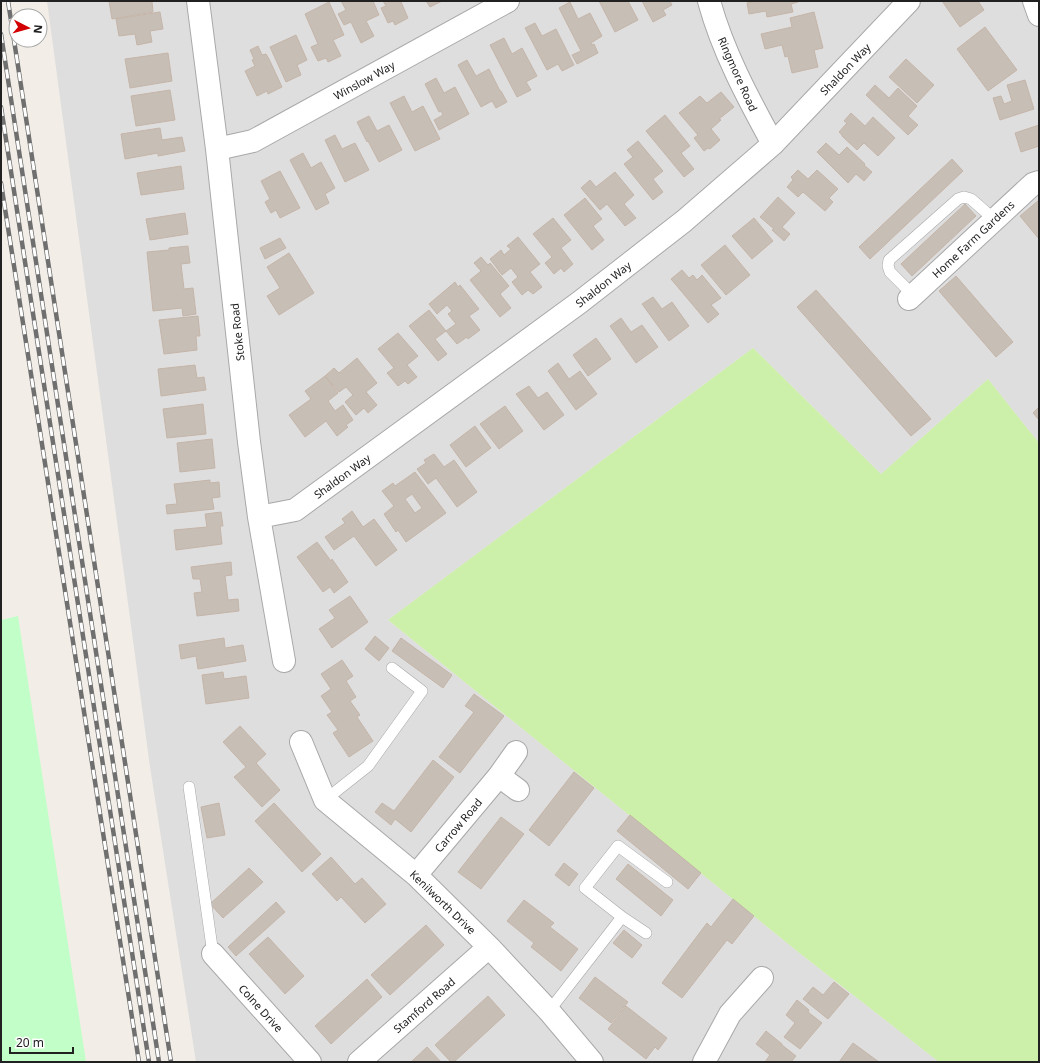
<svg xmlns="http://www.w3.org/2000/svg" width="1040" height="1063" viewBox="0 0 1040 1063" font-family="'Noto Sans',sans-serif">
  <rect width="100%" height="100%" fill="#f2eee7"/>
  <path fill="#dfdede" d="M47,1h992v442l-51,-64 -107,95 -128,-126 -365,272 414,335 137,107h-743l-46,-295z"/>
  <path fill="#ccefaa" d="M753,348l128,126 107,-95 51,64v619h-100l-137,-107 -414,-335z"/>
  <path fill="#c2fec7" d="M18,616l68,446h-85v-442z"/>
  <path fill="#c7beb6" stroke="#c5b5a8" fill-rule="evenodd" d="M109,1h43l1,11 -41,7z
    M341,1h32l6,14 -13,6 8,15 -13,7 -10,-21 -7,3 -6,-11 8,-4z
    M383,1h20l-2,1 7,16 -13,7 -2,-4 -5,2 -7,-15 5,-2z
    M426,1h16l-12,6z
    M599,1h29l10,19 -23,12z
    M642,1h28l2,4 -9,5 3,5 -13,7z
    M756,1h42v1l-7,2 2,8 -26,5 -1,-6 -17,3 -2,-11z
    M942,1h36l6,9 -24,17z
    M329,2l15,33 -11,5 8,16 -13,6 -2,-4 -8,3 -7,-14 7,-3 -13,-30z
    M570,2l8,17 12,-6 12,23 -11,7 1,2 2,-1 4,9 -21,11 -5,-9 9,-4 -22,-43z
    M160,12l3,17 -13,2 2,11 -15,3 -2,-11 -16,2 -3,-17z
    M814,12l9,36 -9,2 4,17 -26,6 -4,-17 -3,1 -3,-12 -17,4 -4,-15 31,-7 -2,-9z
    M535,23l7,13 14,-7 18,36 -12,6 -4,-7 -11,6 -22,-42z
    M985,27l32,43 -29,21 -31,-42z
    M296,35l11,25 -10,5 4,10 -15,7 -16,-35z
    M504,38l8,16 10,-6 15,28 -11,6 5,8 -14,7 -27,-52z
    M258,46l4,9 4,-1 3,5 13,28 -14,7 -1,-3 -10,5 -12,-25 10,-5 -3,-6 2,-1 -4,-9z
    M168,53l4,28 -42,7 -5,-29z
    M906,59l28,26 -17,18 -28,-26z
    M467,60l9,16 13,-7 11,22h1l6,11 -11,6 -4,-7 -11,6 -23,-42z
    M436,78l8,15 11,-6 14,27 -30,16 -5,-10 9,-5 -2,-4 -2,1 -14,-28z
    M1025,80l9,29 -34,11 -7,-22 8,-2 3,8 8,-3 -5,-16z
    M875,85l14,13 9,-10 19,18 -9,10 10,9 -10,10 -42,-40z
    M170,90l5,30 -39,6 -5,-30z
    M721,92l13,15 -15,12 2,1 -10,9 9,11 -10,9 -2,-1 -4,3 -10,-13 4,-3 -19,-22 21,-17 7,7z
    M404,96l8,16 11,-6 17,33 -25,12 -25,-48z
    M851,113l14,13 8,-9 22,21 -17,18 -14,-13 -7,7 -15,-14v-1l-3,-3 8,-9 -3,-2z
    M665,115l25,31 -9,7 13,16 -10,8 -38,-46z
    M369,116l8,15 12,-6 13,25 -23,12 -11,-21 -1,1 -10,-20z
    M1039,125v21l-18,6 -6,-19z
    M160,128l2,12 20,-3 3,14 -27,5v-3l-33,6 -4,-25z
    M335,135l7,14 13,-6 14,27 -24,12 -20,-42z
    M638,141l25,30 -10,8 10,13 -10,8 -29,-36 9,-7 -6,-7z
    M826,143l13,12 8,-8 18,17 -1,1 8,7 -8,9 -8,-7 -8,9 -31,-31z
    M303,153l8,15 10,-6 14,26 -10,6 4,9 -13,7 -26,-50z
    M952,159l11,12 -93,88 -11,-12z
    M181,166l3,23 -43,6 -4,-22z
    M798,170l10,9 9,-9 21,19 -9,9 4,4 -8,9 -22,-19 -5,5 -11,-10 6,-7 -2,-3z
    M280,171l20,37 -20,10 -4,-8 -5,3 -6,-11 5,-3 -9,-18z
    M615,172l19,23 -10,9 12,14 -11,8 -18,-22 -7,6 -19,-22 9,-8 6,7z
    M778,197l17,16 -13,14 8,7 -6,7 -12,-11 2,-1 -14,-12z
    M585,198l17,21 -9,7 11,14 -12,10 -28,-35z
    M1039,200v39l-19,-23z
    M965,204l11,12 -64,60 -11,-12z
    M185,213l3,21 -38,6 -4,-21z
    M553,218l18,22 -10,8 12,16 -9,8 -3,-4 -7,6 -9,-11 7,-6 -19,-23z
    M754,218l19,23 -21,18 -20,-23z
    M518,237l22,27 -10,8 12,15 -9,7 -5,-4 -6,5 -10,-13 6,-5 -7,-9 -9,7 -12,-16 11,-9 3,5 7,-6 -4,-3z
    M280,238l6,10 -21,11 -5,-11z
    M725,245l25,30 -24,20 -25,-30z
    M188,246l2,17 -9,1 3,25 9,-1 3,26 -13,2 -1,-8 -29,3 -6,-59 22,-2v-2z
    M289,253l25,40 -35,22 -12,-19 13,-8 -13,-21z
    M481,257l7,8 2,-2 19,23 -9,8 11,14 -11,9 -30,-37 11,-9 -7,-8z
    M682,270l7,8 4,-3 4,5 5,-5 19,23 -10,7 8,9 -11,9 -37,-44z
    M956,276l57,66 -17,15 -57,-66z
    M455,282l3,5 2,-2 19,24 -10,7 11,14 -12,9 -1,-2 -10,7 -11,-13 10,-7 -8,-10 4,-3 -5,-6 -10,9 -8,-10z
    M816,290l115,129 -20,17 -114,-129z
    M653,297l9,12 10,-7 17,24 -20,15 -27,-37z
    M429,310l17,21 -11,8 12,15 -9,7 -29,-35z
    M198,316l2,20h-4l1,14 -33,4 -5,-34z
    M621,318l10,14 11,-7 16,22 -22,16 -26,-37z
    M398,333l20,23 -11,9 10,12 -9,7 -3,-3 -7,5 -11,-13 7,-5 -16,-19z
    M596,338l15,21 -23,17 -15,-21z
    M357,358l20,25 -11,9 11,13 -9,8 -4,-5 -8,7 -11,-13 8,-7 -7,-8 -7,5 -14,-16 9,-8 5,5z
    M558,363l11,16 11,-8 17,23 -21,16 -28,-39z
    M195,365l2,13 7,-1 2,13 -45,6 -3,-27z
    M325,376l13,17 -10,8 7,10 8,-6 10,15 -7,5 2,2 -11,9 -11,-15 -21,16 -16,-22 22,-16 -6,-8z
    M529,386l9,12 9,-6 17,23 -20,15 -28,-36z
    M203,404l3,30 -39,4 -4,-29z
    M505,406l18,25 -24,18 -19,-25z
    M1039,407v13l-6,-7z
    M475,426l16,22 -25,19 -16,-22z
    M212,439l3,29 -35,4 -3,-29z
    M434,454l10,13 10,-7 23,32 -20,15 -21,-29 -8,6 -11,-15 9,-6 -2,-3z
    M415,472l31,41 -40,29 -8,-12 -2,2 -12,-18 10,-8 -12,-15 11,-8 2,3zM412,494l10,14 -7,5 -10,-14z
    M210,480v3l9,-1 1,15 -8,1 2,11 -47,5 -1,-9 11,-1 -3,-20z
    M352,511l11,16 11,-8 23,31 -21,16 -22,-30 -20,14 -9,-13 20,-14 -3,-4z
    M221,512l2,14h-3l2,18 -46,6 -2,-20 33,-3 -2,-13z
    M317,542l14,19 1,-2 16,23 -14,11 -4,-6 -7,5 -26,-35z
    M231,562l1,13 -7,1 3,24 10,-1 1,12 -42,5 -3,-23 8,-1 -2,-13h-7l-2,-12z
    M350,596l18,26 -36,26 -13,-19 16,-11 -6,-8z
    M375,636l14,12 -10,13 -14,-12z
    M224,638l1,10 18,-3 3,16 -48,8 -2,-13 -15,3 -2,-14z
    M401,638l51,37 -9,13 -51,-37z
    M342,660l11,16 -7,5 10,16 -6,4 10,14 -3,2 16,24 -24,16 -16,-24 5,-3 -11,-15 5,-3 -11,-16 10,-7 -10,-15z
    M223,672l1,7 22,-3 3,22 -43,6 -4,-29z
    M474,694l30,22 -44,57 -21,-16 35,-45 -9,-6z
    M240,726l26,28 -10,9 24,27 -18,17 -28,-30 12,-10 -23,-25z
    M433,760l21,17 -43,55 -16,-13 -4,6 -16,-13 7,-9 12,8z
    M574,772l20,16 -45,58 -20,-16z
    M219,803l6,32 -18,3 -6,-31z
    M274,803l47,51 -19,18 -47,-51z
    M630,815l71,58 -13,16 -71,-58z
    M501,817l23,17 -43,55 -23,-17z
    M331,857l24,27 7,-6 24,26 -21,19 -24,-26 -4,4 -25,-27z
    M564,863l14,11 -9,12 -14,-11z
    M628,864l45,36 -12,16 -45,-37z
    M249,868l14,14 -40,36 -13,-14z
    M733,899l21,17 -22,28 -5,-4 -45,58 -20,-15 45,-60 4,4z
    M524,900l30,23 -4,4 28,22 -17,22 -30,-24 3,-4 -27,-22z
    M276,902l9,10 -49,44 -8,-9z
    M426,925l18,20 -54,50 -19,-20z
    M624,930l18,15 -10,13 -19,-15z
    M268,937l36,39 -19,18 -36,-40z
    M595,977l33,25 -17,21 -32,-25z
    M367,979l15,18 -51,47 -16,-18z
    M834,982l15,12 -21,25 -25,-20 10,-12 10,8z
    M488,996l17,19 -51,47h-3l-16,-17z
    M797,1000l12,10 -1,2 14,11 -22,26 -16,-12 11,-14 -9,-8z
    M626,1006l41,32 -9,12 -3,-3 -9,12 -38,-30z
    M766,1031l16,13v1l14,11 -5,6h-26l5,-7 -14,-11z
    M853,1043l26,19h-40z
    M427,1047l14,15h-30z"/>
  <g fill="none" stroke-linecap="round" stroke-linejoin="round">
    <g stroke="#a8a8a8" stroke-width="12">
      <path id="service" d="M913,295l-23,-23 -2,-6 1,-6 69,-61 6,-2 7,2 24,21
        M189,787l24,167
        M325,800l43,-34 54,-75 -30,-23
        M622,917l24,16
        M549,1011l73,-94 -37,-29 33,-42 49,36"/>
    </g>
    <g stroke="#a8a8a8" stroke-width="24">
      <path id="minor" d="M198,1l19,148 32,293 10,75 25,144
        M709,1c14,51 39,97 64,143
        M217,149l36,-8 255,-140
        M909,299l124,-115 6,-2
        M259,517l36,-7 285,-208 104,-81 89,-77 136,-143
        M301,742l24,58 91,75 73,72 60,64 43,51
        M499,776l17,-24
        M416,875l83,-99 19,14
        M213,954l97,108
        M359,1062l130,-115
        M704,1062l26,-48 32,-36"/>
    </g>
    <g stroke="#a8a8a8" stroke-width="24">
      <path id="tertiary" d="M1034,1l5,14"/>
    </g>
    <use href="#service" stroke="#fff" stroke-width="11"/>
    <use href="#minor" stroke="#fff" stroke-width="22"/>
    <use href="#tertiary" stroke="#fff" stroke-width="22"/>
    <g stroke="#6f6f6f" stroke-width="4.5">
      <path id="rail" d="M8,1l163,1061
        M1,34l158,1028
        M1,107l148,955
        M1,183l138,879"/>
    </g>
    <use href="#rail" stroke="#fff" stroke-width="3" stroke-dasharray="9" stroke-linecap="butt"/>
  </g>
  <g text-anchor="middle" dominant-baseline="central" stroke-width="4" stroke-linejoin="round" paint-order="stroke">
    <g font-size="11" fill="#212121" stroke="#fff">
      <text transform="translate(845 69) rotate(-46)">Shaldon Way</text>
      <text transform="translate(738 74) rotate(66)">Ringmore Road</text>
      <text transform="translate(364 80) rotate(-29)">Winslow Way</text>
      <text transform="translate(973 239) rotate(-43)">Home Farm Gardens</text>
      <text transform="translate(603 284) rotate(-38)">Shaldon Way</text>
      <text transform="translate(237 332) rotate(-96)">Stoke Road</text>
      <text transform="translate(342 476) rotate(-36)">Shaldon Way</text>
      <text transform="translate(458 825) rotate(-50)">Carrow Road</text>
      <text transform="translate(443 902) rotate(44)">Kenilworth Drive</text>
      <text transform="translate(424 1005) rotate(-41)">Stamford Road</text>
      <text transform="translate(261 1008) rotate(48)">Colne Drive</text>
    </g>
  </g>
  <rect width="1040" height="1063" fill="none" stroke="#212121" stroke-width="4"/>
  <g transform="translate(28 28) rotate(96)"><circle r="19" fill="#ffffff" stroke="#a6a6a6"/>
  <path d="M0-3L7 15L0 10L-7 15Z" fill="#d20000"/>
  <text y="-6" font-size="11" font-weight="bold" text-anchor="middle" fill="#212121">N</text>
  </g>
  <path d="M10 1047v6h63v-6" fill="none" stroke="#212121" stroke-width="2"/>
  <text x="16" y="1047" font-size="12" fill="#212121" stroke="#ffffff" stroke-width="3" paint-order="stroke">20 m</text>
</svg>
